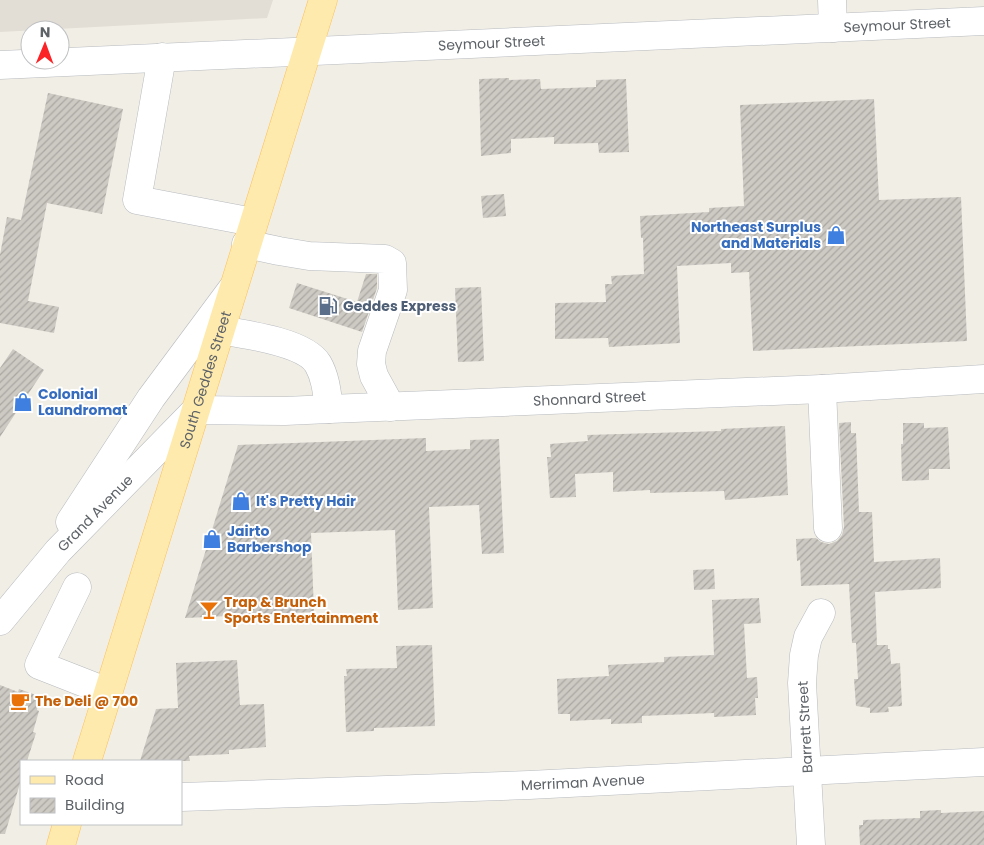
<svg xmlns="http://www.w3.org/2000/svg" width="984" height="845" viewBox="0 0 984 845" font-family="Poppins,sans-serif">
  <defs>
    <pattern id="building-hatch" width="6" height="6" patternUnits="userSpaceOnUse" patternTransform="scale(1.25)"><rect width="6" height="6" fill="#cdc9c3"/><path d="M-1 1l2-2M0 6l6-6M5 7l2-2" fill="none" stroke="#aaa7a2"/></pattern>
  </defs>
  <rect width="100%" height="100%" fill="#f1eee6"/>
  <path fill="#e2ddd5" d="M0,0h273l-6,18 -267,14z"/>
  <path fill="url(#building-hatch)" d="M509,78v2l31,-1 1,10 55,-2v-7l30,-1 3,73 -30,1 -1,-10 -44,1v-7l-43,2v14l-30,3 -2,-77z
    M48,93l75,16 -21,105 -55,-11 -19,98 31,6 -5,26 -54,-10v-68l7,-38 14,3z
    M874,99l5,101 82,-3 6,144 -214,10 -4,-79 -18,1v-10l-54,3 3,77 -71,4 -1,-9 -53,1v-36l51,-1 -1,-18h7l-1,-8 33,-2 -1,-36h-2l-1,-22 69,-4v-4l35,-2 -4,-101z
    M504,194l2,22 -23,2 -2,-22z
    M366,274h11v14l-15,44 -73,-24 8,-25 60,19z
    M481,287l3,74 -26,1 -3,-74z
    M13,349l31,21 -44,67v-69z
    M851,422v11h5l3,79h13l2,50 66,-4 1,30 -66,4 2,53h11v4h2l1,15 9,-1 2,43 -14,1 1,5 -19,1v-5l-14,-2 -2,-27h4l-2,-36h-4l-3,-59 -48,2 -1,-26 -3,1 -1,-22 20,-1 5,4 8,2 8,-3 5,-6 2,-8 -5,-104z
    M903,423h21v5l24,-1 2,42h-21v11l-27,1 -1,-37h2z
    M785,426l3,69 -63,5 -1,-9 -74,2v-3l-37,2v-20l-38,2 1,23 -26,1 -3,-41h4l-1,-13 38,-3 -1,-6 134,-4v-2z
    M426,438v13l44,-2v-9l29,-1 5,114 -22,1 -3,-49 -50,2 4,101 -35,2 -3,-80 -84,3 3,79 -129,6 53,-173z
    M714,569l1,20 -21,1 -1,-20z
    M759,598l2,25 -17,1 3,54 10,-1 1,21h-3l1,17 -42,2v-4l-72,3v7l-31,1v-5l-41,2v-7h-12l-1,-35 52,-3 -1,-11 56,-3v-5l50,-2 -2,-55z
    M432,645l3,81 -61,2v3l-28,1 -2,-56h3l-1,-7 51,-1 -1,-22z
    M237,660l3,45 24,-1 2,43 -37,3v4l-40,2 1,5h-50l16,-52 22,-1 -2,-45z
    M0,685l18,7 1,-3 20,7 -2,14 2,1 -6,21 3,1 -9,28h-6v19l-16,54h-5z
    M941,810v3l43,-2v34h-124l-1,-20h4v-5l57,-2v-7z"/>
  <g fill="none" stroke-linecap="round" stroke-linejoin="round">
    <g stroke="#b7babe" stroke-width="29">
      <g id="minor">
        <path d="M832,0l1,28"/>
        <path d="M162,57l-25,143 116,22"/>
        <path id="s1" d="M0,65l984,-44"/>
        <path d="M246,244l33,7 30,5 76,3 7,4 1,27 -21,61 -1,13 3,12 17,31"/>
        <path d="M220,330c24,4 85,12 98,34 8,14 9,30 11,45"/>
        <path d="M822,389l6,139"/>
        <path d="M70,522l81,-124 81,-109"/>
        <path d="M77,587l-38,78 69,27"/>
        <path id="s2" d="M0,621l58,-70 138,-141 89,1 44,-2 493,-20 162,-10"/>
        <path id="s3" d="M181,797l348,-12 455,-23"/>
        <path d="M811,845l-9,-162 2,-28 4,-18 13,-24"/>
      </g>
    </g>
    <g stroke="#ffbf52" stroke-width="29">
      <g id="major">
        <path id="s4" d="M87,761l236,-761"/>
        <path d="M61,845l6,-21"/>
      </g>
    </g>
    <use href="#minor" stroke="#fff" stroke-width="28"/>
    <use href="#major" stroke="#ffeaae" stroke-width="28"/>
  </g>
  <defs>
    <g id="shop-bare" transform="scale(1.5)"><path d="M-5-2.5h2.3a2.7 3.5 0 0 1 5.4 0H5L5.5 6h-11ZM-1.5-2.5h3a1.5 2.3 0 0 0-3 0Z" fill="#3f7fe0" stroke="#fff" stroke-width="2.5" paint-order="stroke"/></g>
    <g id="fuel-bare" transform="scale(1.5)"><path d="M-5.5-6h7V0h2V4h1.3V-2.5L3-4.5l.8-.8L6-3V5H2.5V1h-1V6h-7ZM-4.2-4.7v3.2H.2V-4.7Z" fill="#5c6f8a" stroke="#fff" stroke-width="2.5" paint-order="stroke"/></g>
    <g id="bar-bare" transform="scale(1.5)"><path d="M-6-5H6L.8 .8V4.5H3.5V6h-7V4.5H-.8V.8Z" fill="#e8710a" stroke="#fff" stroke-width="2.5" paint-order="stroke"/></g>
    <g id="cafe-bare" transform="scale(1.5)"><path d="M-5.5-4.5H6V0H3Q3 3.5 0 3.5H-2.5Q-5.5 3.5-5.5 0ZM3-3.2v2h1.7v-2ZM-6 4.5H4V6H-6Z" fill="#e8710a" stroke="#fff" stroke-width="2.5" paint-order="stroke"/></g>
  </defs>
  <g fill-rule="evenodd">
    <use href="#shop-bare" x="836" y="235"/>
    <use href="#fuel-bare" x="328" y="306"/>
    <use href="#shop-bare" x="23" y="402"/>
    <use href="#shop-bare" x="241" y="501"/>
    <use href="#shop-bare" x="212" y="539"/>
    <use href="#bar-bare" x="209" y="610"/>
    <use href="#cafe-bare" x="20" y="701"/>
  </g>
  <g text-anchor="middle" dominant-baseline="central" stroke-width="4" stroke-linejoin="round" paint-order="stroke">
    <g font-size="14" fill="#5e6368" stroke="#fff">
      <text stroke="none"><textPath href="#s1" startOffset="898">Seymour Street</textPath></text>
      <text stroke="none"><textPath href="#s1" startOffset="492">Seymour Street</textPath></text>
      <text stroke="none"><textPath href="#s4" startOffset="399">South Geddes Street</textPath></text>
      <text stroke="none"><textPath href="#s2" startOffset="682">Shonnard Street</textPath></text>
      <text stroke="none"><textPath href="#s2" startOffset="144">Grand Avenue</textPath></text>
      <text transform="translate(805 727) rotate(-93)">Barrett Street</text>
      <text stroke="none"><textPath href="#s3" startOffset="402">Merriman Avenue</textPath></text>
    </g>
    <g font-size="14" font-weight="bold" fill="#366cbe" stroke="#fff" text-anchor="start">
      <text x="821" y="227" text-anchor="end">Northeast Surplus<tspan x="821" dy="16">and Materials</tspan></text>
      <text x="38" y="394">Colonial<tspan x="38" dy="16">Laundromat</tspan></text>
      <text x="256" y="501">It's Pretty Hair</text>
      <text x="227" y="531">Jairto<tspan x="227" dy="16">Barbershop</tspan></text>
    </g>
    <g font-size="14" font-weight="bold" fill="#4e5e75" stroke="#fff" text-anchor="start">
      <text x="343" y="306">Geddes Express</text>
    </g>
    <g font-size="14" font-weight="bold" fill="#c56008" stroke="#fff" text-anchor="start">
      <text x="224" y="602">Trap &amp; Brunch<tspan x="224" dy="16">Sports Entertainment</tspan></text>
      <text x="35" y="701">The Deli @ 700</text>
    </g>
  </g>
  <rect x="20" y="760" width="162" height="65" fill="#ffffff" stroke="#bfc1c3"/>
  <rect x="30" y="776" width="25" height="8" fill="#ffeaae" stroke="#bfc1c3"/>
  <text x="65" y="785" font-size="15" fill="#5e6368">Road</text>
  <rect x="30" y="798" width="25" height="15" fill="url(#building-hatch)" stroke="#bfc1c3"/>
  <text x="65" y="810" font-size="15" fill="#5e6368">Building</text>
  <g transform="translate(45 45) rotate(1)"><circle r="24" fill="#ffffff" stroke="#bfc1c3"/>
  <path d="M0-4L9 19L0 12L-9 19Z" fill="#fb2326"/>
  <text y="-8" font-size="14" font-weight="bold" text-anchor="middle" fill="#5e6368">N</text>
  </g>
</svg>
